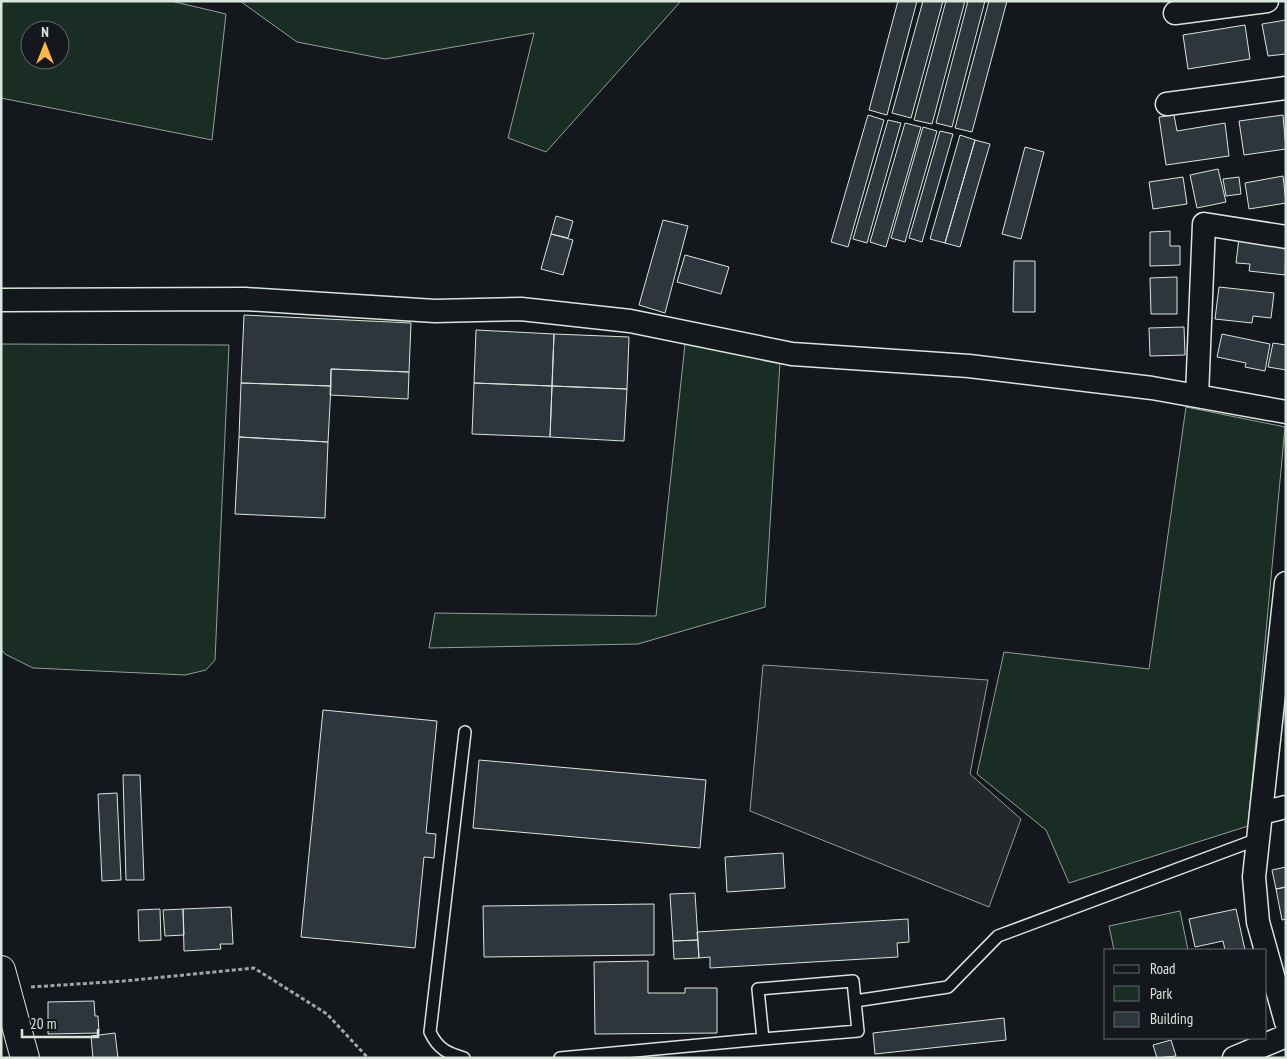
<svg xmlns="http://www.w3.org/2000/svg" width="1287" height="1059" viewBox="0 0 1287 1059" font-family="'PT Sans Narrow',sans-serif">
  <rect width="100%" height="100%" fill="#14181c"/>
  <path fill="#1a2d24" stroke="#939e99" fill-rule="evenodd" d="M1,1h170l55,13 -14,126 -211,-42zM30,30h30v30h-30z
    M240,1h441l-135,151 -38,-14 26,-105 -149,26 -88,-17z
    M1,344l228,1 -14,315 -9,10 -21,5 -152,-7 -28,-14 -4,-5z
    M685,344l95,18 -15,245 -127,37 -209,4 6,-35 221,3z
    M1186,407l99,20 -37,399 -179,57 -23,-53 -69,-56 27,-122 145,17z
    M1180,911l8,39h-74l-5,-24z"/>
  <path fill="#24282b" stroke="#939e99" d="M763,665l225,15 -18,94 51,45 -32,88 -239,-96z"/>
  <path fill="#2c363c" stroke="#d8e6dc" d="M898,1h19l-30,114 -18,-5z
    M923,1h20l-32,117 -19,-5z
    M946,1h19l-33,123 -18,-4z
    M968,1h17l-33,126 -16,-4z
    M989,1h18l-35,131 -17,-4z
    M1286,20v34l-18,2 -6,-32z
    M1245,25l5,34 -62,10 -5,-34z
    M868,115l16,5 -36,127 -17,-5z
    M1174,115l3,16 48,-8 4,33 -63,9 -7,-48z
    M1283,115l3,34 -42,6 -5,-34z
    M888,120l13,3 -34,120 -14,-4z
    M905,123l16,4 -35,120 -16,-5z
    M923,127l14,4 -32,111 -14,-4z
    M940,131l13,3 -31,108 -13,-4z
    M960,135l15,5 -30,103 -15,-4z
    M975,140l15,4 -30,103 -15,-4z
    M1025,147l19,5 -23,87 -19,-5z
    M1218,169l8,33 -29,6 -7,-33z
    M1283,176l3,27 -37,6 -4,-26z
    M1183,177l4,27 -34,5 -4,-27z
    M1239,177l2,17 -15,2 -3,-17z
    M556,216l17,5 -5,17 -17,-4z
    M663,220l25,6 -23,87 -26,-8z
    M1170,231v15h10v19l-30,1v-34z
    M551,234l22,6 -10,35 -22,-6z
    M1239,238l47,5 -1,32 -36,-4 1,-7 -14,-1z
    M685,255l44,12 -8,27 -44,-12z
    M1014,261h21v51h-22z
    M1177,277v37h-26l-1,-36z
    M1219,287l55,6 -3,25 -18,-2 -1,7 -37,-4z
    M244,315l167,8 -2,49 -78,-3v17l-90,-3z
    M1184,327l1,28 -35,1 -1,-28z
    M476,330l78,4 -2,52 -78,-3z
    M554,334l75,3 -2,52 -75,-3z
    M1222,334l48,10 -5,27 -20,-4 1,-4 -29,-6z
    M1273,343l13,2v25l-18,-3z
    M331,369l78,3 -1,27 -78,-4z
    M241,383l90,3 -3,56 -89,-5z
    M474,383l78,3 -2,51 -78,-3z
    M552,386l75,3 -3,52 -74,-4z
    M239,437l89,5 -3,76 -90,-4z
    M323,710l114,11 -11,112 10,1 -2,24 -10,-1 -9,91 -114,-11z
    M479,760l227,20 -6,68 -227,-20z
    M123,775h17l4,105h-18z
    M117,793l4,87 -19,1 -4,-87z
    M783,853l2,35 -58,4 -2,-35z
    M1286,867v20l-10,2 -4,-19z
    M1286,887v32l-4,1 -6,-31z
    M695,893l3,47 -25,1 -3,-47z
    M654,904v51l-170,2 -1,-51z
    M231,907l2,37h-13l1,5 -37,2 -1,-42z
    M160,909l1,31 -22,1 -1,-31z
    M183,909l1,26 -19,1 -2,-26z
    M1236,909l9,41h-20l-2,-9 -28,6 -6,-28z
    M908,919l1,23 -12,1 1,14 -188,11v-11l-11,1 -2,-26z
    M698,940l1,18 -25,1 -1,-18z
    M648,961v32h37v-5h32v45l-122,1 -1,-72z
    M94,1001l1,15h3l1,17 -51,1v-32z
    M1004,1018l2,22 -131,14 -2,-21z
    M115,1033l3,25h-25l-2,-22z
    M1171,1040l5,16 -19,2 -4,-13z"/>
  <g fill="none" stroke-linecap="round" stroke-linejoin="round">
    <g stroke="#d8e6dc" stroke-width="14">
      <path id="service" d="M853,981l5,50 -95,8 -5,-50z
        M855,1001l93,-14 50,-51 260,-97
        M464,1058c-17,-5 -26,-9 -34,-26l35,-300
        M560,1058l203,-19"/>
    </g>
    <g stroke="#d8e6dc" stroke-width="25">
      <path id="minor" d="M1175,13l92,-12
        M1167,104l119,-16
        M1,300l244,-1 190,12 86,-2 109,12 162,33 177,12 183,22 134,24
        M1197,396l7,-172 82,13
        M1286,583l-32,294 4,45 28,100
        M1261,813l25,-6
        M1234,1058l52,-22"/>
    </g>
    <g stroke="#d8e6dc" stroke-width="30">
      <path id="tertiary" d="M1,970l24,88"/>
    </g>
    <path stroke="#9da8a2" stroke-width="3" stroke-dasharray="4 2.5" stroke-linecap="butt" d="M31,987l93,-6 130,-13 73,46 41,44"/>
    <use href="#service" stroke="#14181c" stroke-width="11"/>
    <use href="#minor" stroke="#14181c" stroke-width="22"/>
    <use href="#tertiary" stroke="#14181c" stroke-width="28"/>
  </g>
  <rect width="1287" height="1059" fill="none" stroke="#d8e6dc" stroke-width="5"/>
  <rect x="1104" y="949" width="162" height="90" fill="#14181c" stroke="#626a69"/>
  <rect x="1114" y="965" width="25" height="8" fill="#14181c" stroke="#626a69"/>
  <text x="1150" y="974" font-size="15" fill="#d8e6dc">Road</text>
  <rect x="1114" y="986" width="25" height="15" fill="#1a2d24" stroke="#626a69"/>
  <text x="1150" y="999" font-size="15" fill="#d8e6dc">Park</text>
  <rect x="1114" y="1012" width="25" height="15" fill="#2c363c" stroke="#626a69"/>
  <text x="1150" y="1024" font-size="15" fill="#d8e6dc">Building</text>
  <g transform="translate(45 45)"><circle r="24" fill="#14181c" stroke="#626a69"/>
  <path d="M0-4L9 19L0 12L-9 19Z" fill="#ffb74d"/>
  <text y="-8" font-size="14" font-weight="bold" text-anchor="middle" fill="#d8e6dc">N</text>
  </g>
  <path d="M22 1029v8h76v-8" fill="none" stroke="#d8e6dc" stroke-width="2.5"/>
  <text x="30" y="1029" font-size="15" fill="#d8e6dc" stroke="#14181c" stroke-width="4" paint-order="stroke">20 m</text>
</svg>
